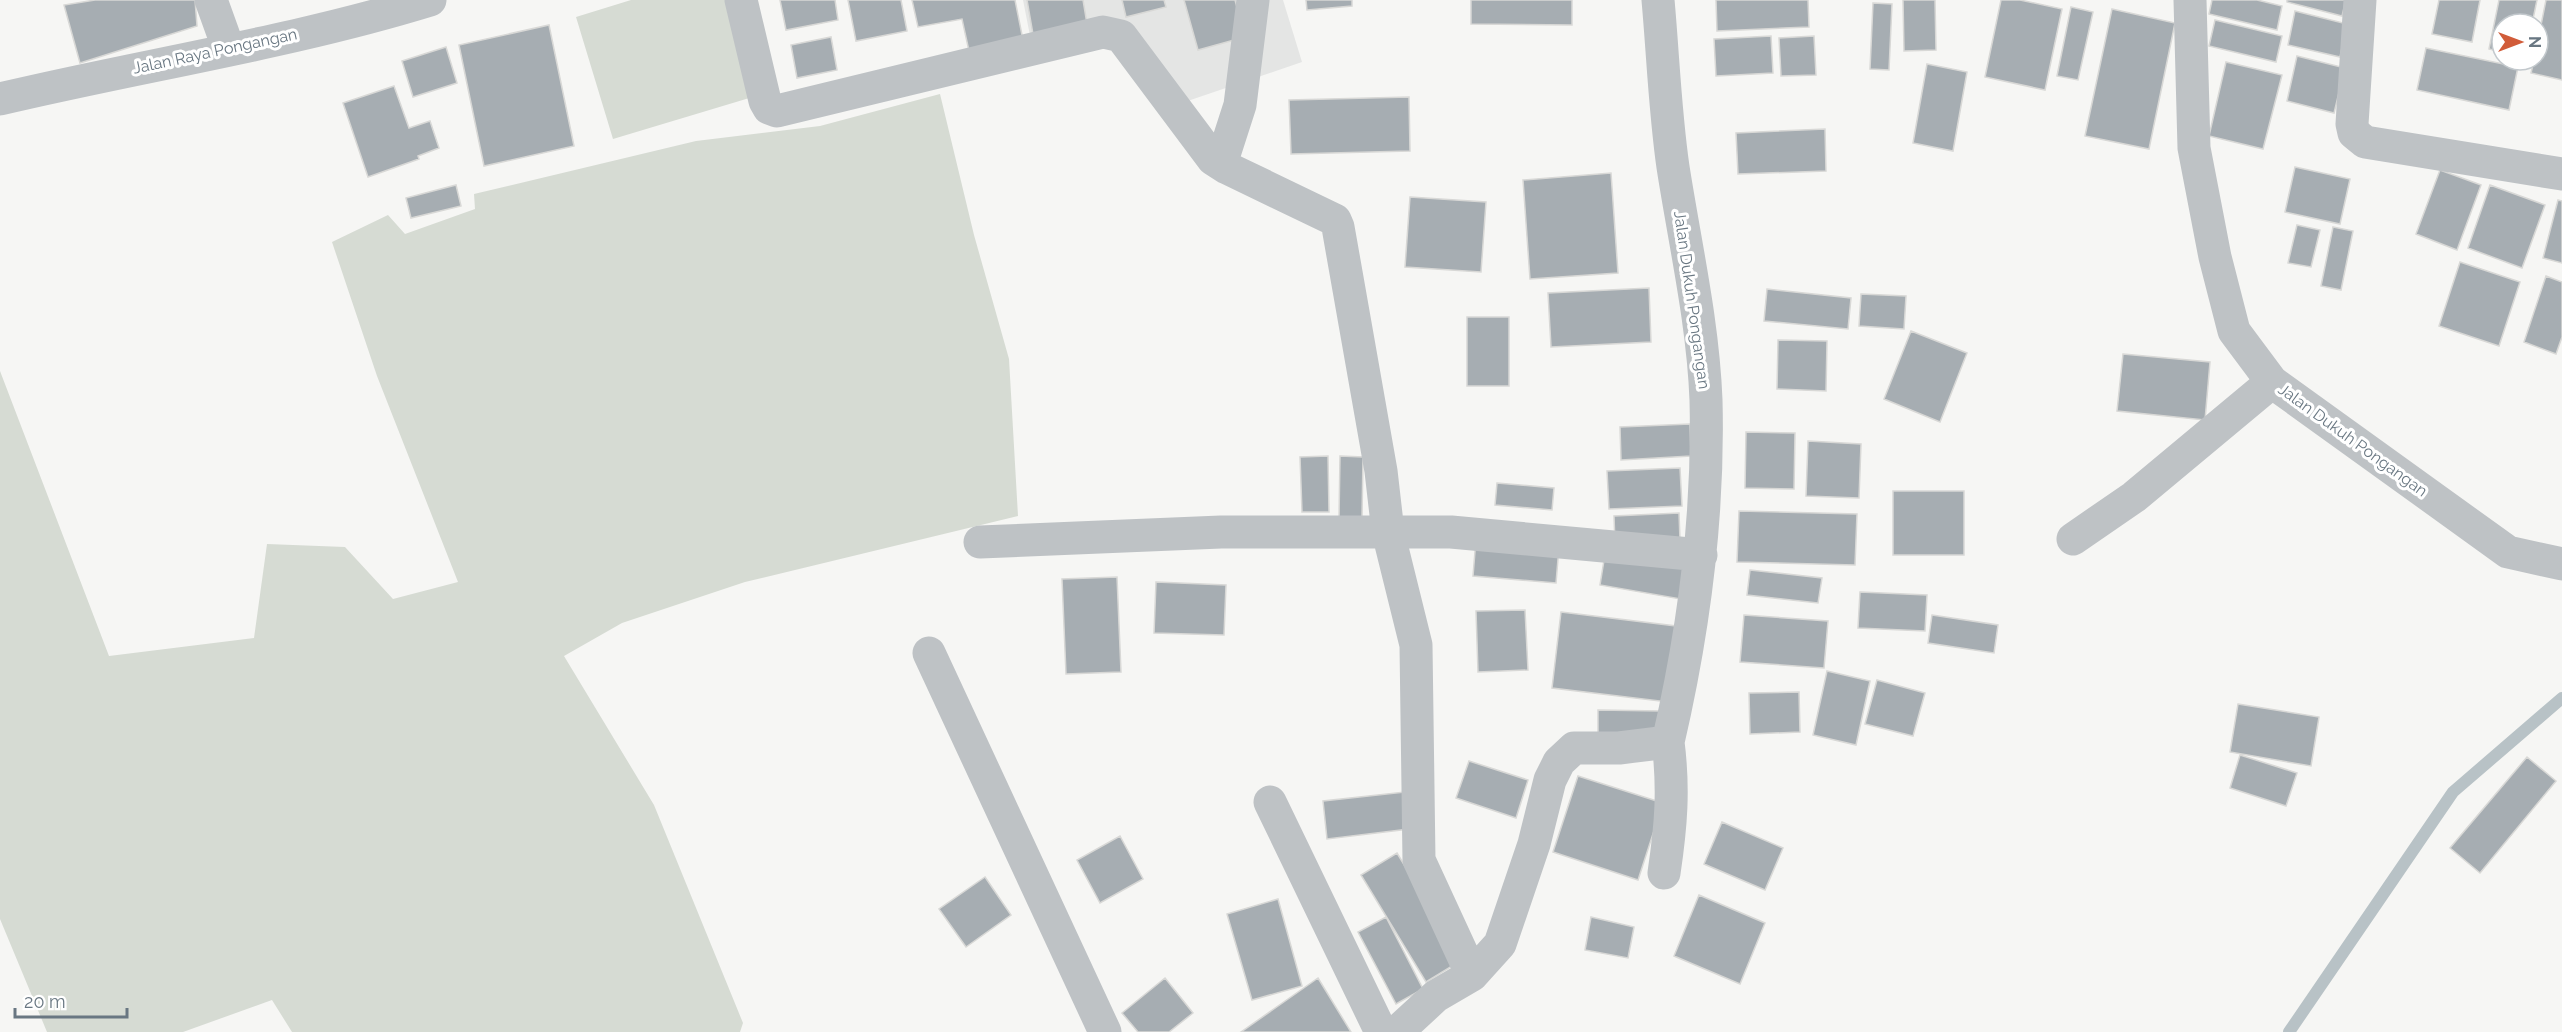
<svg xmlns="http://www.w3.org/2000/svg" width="2562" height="1032" viewBox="0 0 2562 1032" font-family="Raleway,sans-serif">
  <rect width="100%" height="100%" fill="#f6f6f4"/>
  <path fill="#e4e5e4" d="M1023,0h260l19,62 -129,44 -49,-74 -90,24z"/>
  <path fill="#d6dbd3" d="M631,0h96l29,96 -143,43 -37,-122z
    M940,94l34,141 35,124 9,157 -273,66 -123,41 -58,33 90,149 89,218 -3,9h-448l-20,-32 -89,32h-136l-47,-113v-548l109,285 145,-18 13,-94 78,3 48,52 65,-17 -81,-206 -45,-134 56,-27 17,19 70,-25 -1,-15 222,-53 124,-15z"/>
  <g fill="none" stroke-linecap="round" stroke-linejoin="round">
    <path stroke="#b8c2c6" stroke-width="12" d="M2289,1032l164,-240 109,-94"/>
  </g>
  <path fill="#a6adb2" stroke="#d8d8d6" stroke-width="1.5" d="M95,0h100l2,26 -117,37 -16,-58z
    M780,0h55l3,20 -52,10z
    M848,0h53l6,31 -51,10z
    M912,0h103l8,40 -54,11 -7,-32 -44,8z
    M1027,0h56l5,30 -54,10z
    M1122,0h42l2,7 -40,10z
    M1184,0h51l10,37 -47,13z
    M1306,0h46v6l-45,4z
    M1471,0h101v25l-101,-1z
    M1716,0h92l1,27 -92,4z
    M1903,0h32l1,50 -32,1z
    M2001,0h19l42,9 -17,81 -60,-13z
    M2212,0h45l25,6 -5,24 -68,-16z
    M2287,0h59l-4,16 -55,-14z
    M2439,0h41l-8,42 -40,-8z
    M2499,0h38l-5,24h-30v28l-13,-3z
    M2546,0h16v80l-31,-7 3,-13h4v-20z
    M1873,3l19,1 -3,66 -19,-1z
    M2071,7l22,5 -15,68 -21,-4z
    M2112,9l63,14 -26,126 -64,-13z
    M2295,11l52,13 -7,33 -52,-12z
    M2215,20l67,16 -6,26 -67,-16z
    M549,25l25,121 -90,20 -25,-121z
    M1771,36l2,37 -57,3 -2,-37z
    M1814,36l2,39 -35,1 -2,-38z
    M831,37l6,33 -40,8 -6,-33z
    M446,47l11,36 -44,14 -11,-36z
    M2426,48l92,19 -9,43 -92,-20z
    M2297,56l48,12 -11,45 -47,-12z
    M2226,62l56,13 -19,74 -54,-13z
    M1927,64l40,8 -14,79 -40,-8z
    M394,86l15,42 21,-7 9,27 -21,8 1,3 -51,18 -25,-74z
    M1409,97l1,54 -119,3 -2,-54z
    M1825,129l1,42 -88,3 -2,-41z
    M2295,167l55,12 -10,45 -55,-12z
    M2440,170l41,15 -24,65 -41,-16z
    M1611,173l7,100 -88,6 -7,-99z
    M456,185l5,21 -50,12 -5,-20z
    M2490,185l55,20 -23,63 -54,-20z
    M1410,197l76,5 -5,70 -76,-5z
    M2558,200l4,1v62l-19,-5z
    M2297,225l23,5 -9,37 -23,-4z
    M2333,227l20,4 -12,59 -20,-4z
    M2460,262l60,20 -21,64 -60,-20z
    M2546,276l16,6v55l-6,17 -32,-12z
    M1649,288l2,54 -100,5 -3,-54z
    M1767,289l84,9 -3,31 -84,-8z
    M1861,294l45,2 -2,33 -45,-3z
    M1467,317h42v69h-42z
    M1911,331l56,22 -27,69 -56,-23z
    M1778,340l49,1 -1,50 -49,-2z
    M2123,354l87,8 -5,58 -88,-9z
    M1690,424l1,32 -70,4 -1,-33z
    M1746,432l49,1 -1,56 -49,-1z
    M1808,441l53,3 -2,54 -53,-2z
    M1328,456l1,56h-27l-2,-55z
    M1340,456l23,1 -1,61h-23z
    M1680,468l2,38 -73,3 -2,-38z
    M1497,483l57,5 -2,22 -57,-5z
    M1893,491h71v64h-71z
    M1739,511l118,3 -2,51 -118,-3z
    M1679,513l1,27 -65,4 -1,-28z
    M1476,539l83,8 -3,36 -83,-7z
    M1606,548l92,16 -6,37 -92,-16z
    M1750,570l72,8 -4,25 -71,-8z
    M1117,577l4,95 -55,2 -4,-95z
    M1156,582l70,3 -2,50 -70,-2z
    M1860,592l67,3 -2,36 -67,-3z
    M1525,610l3,60 -50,2 -2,-61z
    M1561,612l115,14 -8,76 -116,-14z
    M1744,615l84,6 -4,47 -84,-6z
    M1932,615l66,10 -4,28 -66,-10z
    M1827,671l43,10 -14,64 -43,-10z
    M1877,680l48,13 -12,43 -48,-12z
    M1799,692l1,40 -50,2 -1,-41z
    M2238,704l81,13 -8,49 -81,-14z
    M1598,710l63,1v26l-63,1z
    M2240,755l57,18 -11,33 -56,-18z
    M2527,757l29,24 -76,92 -30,-25z
    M1469,761l59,19 -12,38 -60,-20z
    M1578,776l85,27 -25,77 -85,-28z
    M1405,792l4,37 -82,10 -4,-38z
    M1722,822l61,26 -18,42 -61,-26z
    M1120,836l23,43 -43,24 -23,-43z
    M1397,853l65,107 -36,22 -65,-107z
    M985,877l26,38 -45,32 -27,-38z
    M1699,895l66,28 -25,61 -66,-28z
    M1278,899l24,87 -50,14 -25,-86z
    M1386,917l37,72 -27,15 -38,-72z
    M1591,917l43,10 -6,31 -43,-8z
    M1165,978l28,35 -24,19h-31l-16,-19z
    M1318,978l33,54h-110z"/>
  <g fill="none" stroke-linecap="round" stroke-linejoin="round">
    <path stroke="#bec2c5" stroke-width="33" d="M211,0l18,50
      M741,0l24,101 4,7 8,3 326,-79 18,4 92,123 14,9 108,52 3,7 43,244 7,61 28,113 3,215 53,115
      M2190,0l4,148 21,109 19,74 38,51 236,170 54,12
      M2360,0l-8,124 2,9 11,9 197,32
      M0,99c143,-34 290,-56 430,-99
      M1221,164l19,-59 13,-105
      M2073,539l61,-42 138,-115
      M980,542l241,-10h230l250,23
      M929,653l176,379
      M1270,802l111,230
      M1664,873c7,-47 10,-84 4,-131
      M1397,1032l39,-36 36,-21 28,-31 34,-100 16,-64 9,-18 15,-14h45l49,-6c26,-112 41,-227 38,-342 -3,-78 -21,-156 -33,-233 -8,-55 -10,-112 -15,-167"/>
  </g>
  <g text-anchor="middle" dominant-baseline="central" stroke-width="6" stroke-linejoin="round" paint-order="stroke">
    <g font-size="16" fill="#697782" stroke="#fff">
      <text transform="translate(215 51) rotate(-12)">Jalan Raya Pongangan</text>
      <text transform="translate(1692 300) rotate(82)">Jalan Dukuh Pongangan</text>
      <text transform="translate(2353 440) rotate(36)">Jalan Dukuh Pongangan</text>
    </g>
  </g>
  <g transform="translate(2520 42) rotate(90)"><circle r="28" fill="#ffffff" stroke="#c3c9cd" stroke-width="1.5"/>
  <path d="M0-4.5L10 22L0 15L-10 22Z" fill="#d15c39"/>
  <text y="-9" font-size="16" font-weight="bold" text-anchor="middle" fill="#697782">N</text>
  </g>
  <path d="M15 1008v9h112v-9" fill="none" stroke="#697782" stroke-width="3"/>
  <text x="24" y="1008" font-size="18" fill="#697782" stroke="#ffffff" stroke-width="4.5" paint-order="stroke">20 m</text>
</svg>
